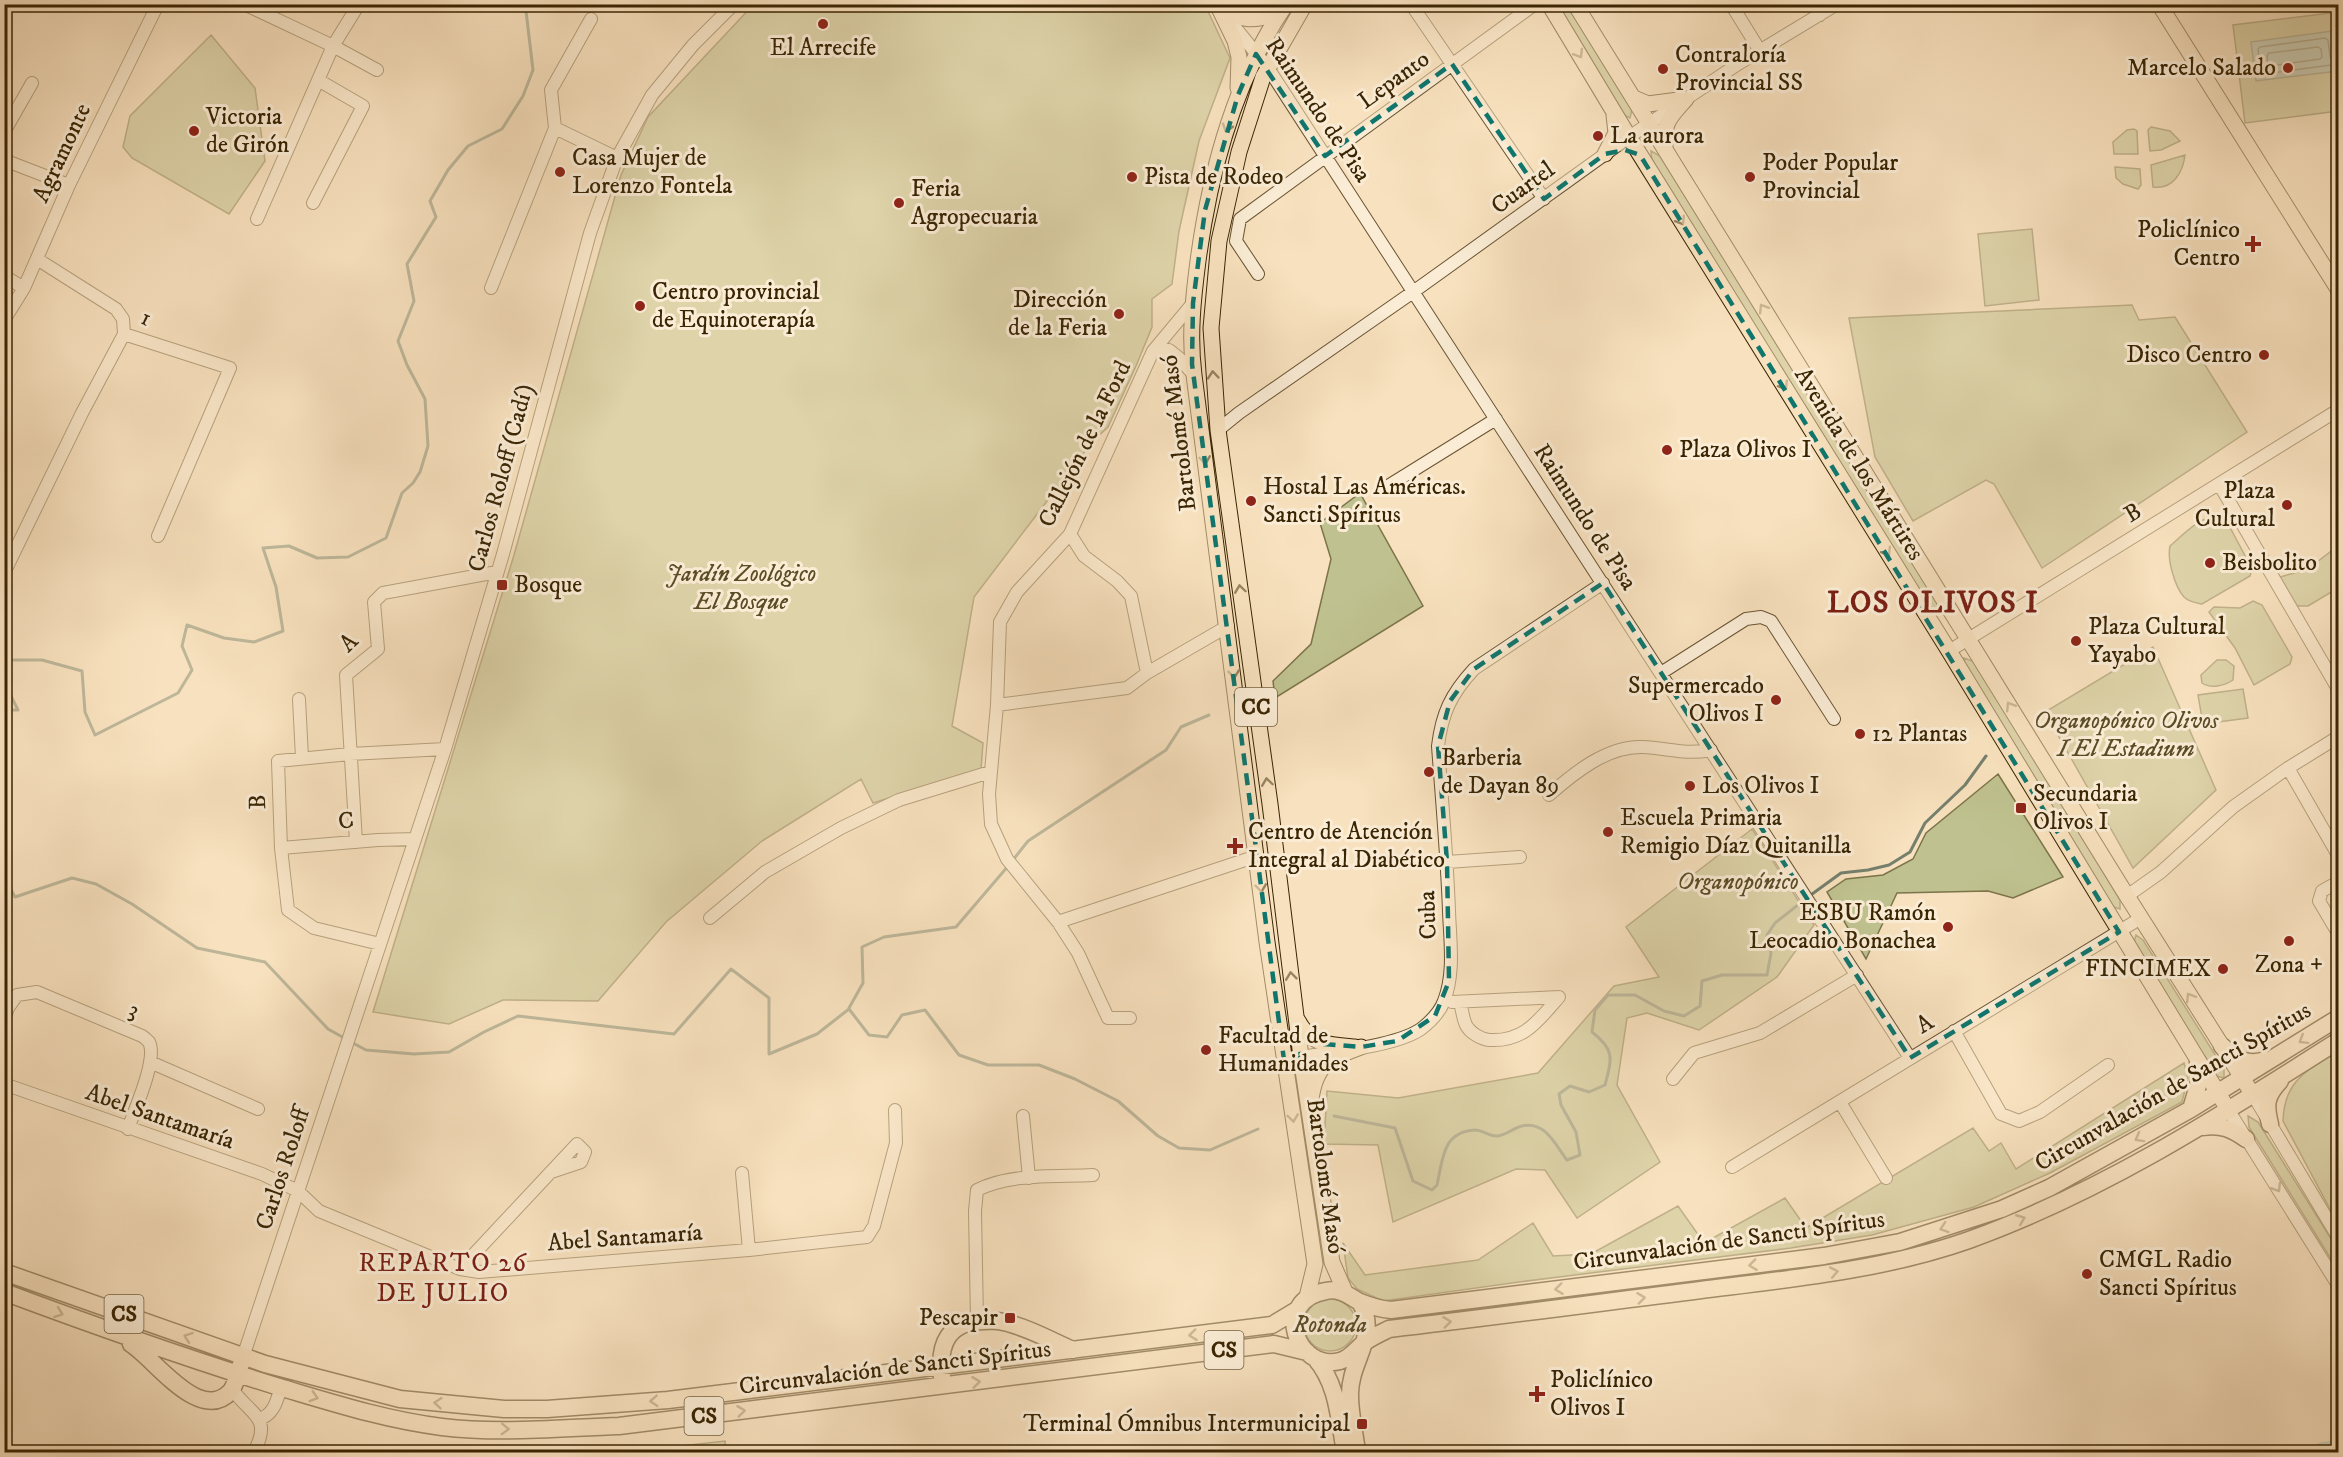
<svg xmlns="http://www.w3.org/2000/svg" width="2343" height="1457" viewBox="0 0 2343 1457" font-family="'IM FELL DW Pica',serif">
  <rect width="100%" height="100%" fill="#f8e1be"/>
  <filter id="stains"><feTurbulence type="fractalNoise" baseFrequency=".00333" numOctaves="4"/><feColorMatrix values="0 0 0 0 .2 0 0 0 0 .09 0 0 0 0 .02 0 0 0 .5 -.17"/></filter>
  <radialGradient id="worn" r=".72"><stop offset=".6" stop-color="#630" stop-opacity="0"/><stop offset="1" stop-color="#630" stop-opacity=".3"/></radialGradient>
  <path fill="#bfc290" stroke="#7c744a" stroke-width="1.5" d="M753,5h452l25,53 -31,83 -20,90 -7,53 -20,15v28l-16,39 -28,61 -16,15 -118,155 -22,129 31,17 -2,26 -108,34 -12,-24 -99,62 -96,81 -68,79 -95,-1 -54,24 -76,-12 141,-457 107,-380 27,-58z
    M1561,5l8,2 63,103 -2,8 -6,-3 -63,-101z
    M2338,12v99l-93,12 -12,-98z
    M211,35l44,53 10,73 -36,53 -97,-56 -9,-11 7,-31z
    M2151,127l19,4 10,10 -19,9 -11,1 -2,-21z
    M2134,129l3,2 1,23h-24l-1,-12 14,-12z
    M1651,151l9,5 279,448 -3,8 -7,-3 -277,-445z
    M2185,155c-2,17 -12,35 -32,32l-2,-22z
    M2115,167l25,2 1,16 -3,4 -15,-5 -7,-6z
    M2032,229l7,71 -54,6 -7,-72z
    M2132,305l7,15 36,-3 72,115 -205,136 -48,-84 -8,-4 -73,41 -38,-64 -26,-139z
    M1360,493l63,113 -148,92 -2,-17 38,-37 20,-85 -11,-36z
    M2218,515l6,1 28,53 -2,7 -48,28c-6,-1 -13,-2 -18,-7 -9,-10 -17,-37 -14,-51 14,-12 28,-28 48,-31z
    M2338,541v47l-30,18h-11l-17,-29 28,-8 27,-21z
    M2253,601l9,4 30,52 -2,7 -36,21 -19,-37 -26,-36 5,-5 26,1z
    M2153,647l63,143 -83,78 -88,-156z
    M1964,658l11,4 145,238v9l-10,-3 -146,-239z
    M2217,660h9l8,6 -1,14c-9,6 -22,9 -31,3l-1,-8z
    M2243,689l5,29 -45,6 -5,-29z
    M1998,774l65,103 -50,21 -25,-7 -91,2 -31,66 -39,-67 19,-13 37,-4 30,-16 13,-26z
    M1752,829l62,96 -37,52 -78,53 -52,-17 -20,5 -10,67 43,77 -83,56 -32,-48 -29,-1 -123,53 -15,-77 -54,-1 3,-53 71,7 140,-25 76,-87 45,-9 -33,-50z
    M2136,935l7,5 81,129v9l-8,-2 -83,-130z
    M2338,1051v173l-55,-103c1,-41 25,-51 55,-70z
    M2184,1063l4,15 -6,24 -132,71 -76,34 -102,28 -81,13 -272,34 -136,19 -26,-12 -9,-11 -5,-35 22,32 113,-15 55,-37 20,33 38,-2 87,-48 26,37 81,-45 21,30 167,-100 16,23 12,-8 15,26z
    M2248,1116l10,6 80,128v13l-7,-4 -82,-132z
    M1304 1325a26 26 0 1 1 52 0a26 26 0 1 1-52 0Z
    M725,1441l1,11h-99z"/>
  <path fill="#9dbdb3" stroke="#75806d" stroke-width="1.5" d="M2332,31l6,40 -82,10 -5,-39z"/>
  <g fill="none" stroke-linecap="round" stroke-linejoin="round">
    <path stroke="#6c715b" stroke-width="1.5" d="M2325,38l3,2 2,17 3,5 -2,3 -67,9 -3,-1 -3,-24 2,-2z
      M2318,47l3,2 1,8 -2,2 -49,7 -3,-2 -1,-8 2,-3z"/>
    <path stroke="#75806d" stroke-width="3" d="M4,675l5,-15h33l40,11 3,41 10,23 83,-42 14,-23 -10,-24 5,-21 37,13 30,4 29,-11 -7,-44 -13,-39 26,-2 28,12 31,-1 38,-19 16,-45 11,-10 7,-11 8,-26 -3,-47 -18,-34 -9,-24 16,-40 -7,-37 29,-47 -6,-16 18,-31 20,-24 34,-17 21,-33 10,-26 -7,-59 5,-7
      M4,682l14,28h-14
      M1013,860l15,-19 138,-91 15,-23 28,-12
      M4,877l11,20 57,-19 24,6 36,20 65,44 68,14 63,67 18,10
      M1808,897l33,-24 27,-3 21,-5 21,-13 15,-29 40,-38 21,-29
      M849,1008l14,-25 -1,-36 22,-10 72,-10 53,-62
      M351,1042l15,8 48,4 35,-2 35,-20 34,-16 156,18 57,-65 38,29v56l48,-20 32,-25 20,26 18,2 15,-22 23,-5 34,45 29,10h51l36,14 43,22 40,35 21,12 31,2 48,-21
      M1334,1116l61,12 18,53 19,9 5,-5c6,-26 5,-53 38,-55 8,0 13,6 22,6 10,-1 16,-8 25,-10 23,-6 34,20 45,34l13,-5 -4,-23 -15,-27 -2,-11 11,-8 19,6 16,-7c7,-27 10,-35 -13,-53l3,-22 13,-15h27l29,16 20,5 16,-10 2,-25 20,-6h45l4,-22 -4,-18 8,-12 28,-22"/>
    <path stroke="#9dbdb3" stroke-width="20" d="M2323,1452l15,-2"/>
    <g stroke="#6a5432" stroke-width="14">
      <path id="minor" d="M244,4l89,42 44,24
        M1411,4l133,195
        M1731,4l29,47
        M1814,4l6,11
        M591,19l-40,71 4,38 62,30
        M1230,21l38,47 642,990
        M4,132l28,-49
        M4,160l65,25
        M313,203l50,-97 -45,-26
        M257,219l76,-173 26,-42
        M1258,274l-22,-33 4,-22 295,-215
        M4,276l20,12
        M491,288l64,-160
        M4,320l20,-32 45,-103 89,-181
        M124,334l106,34 -72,168
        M1153,351l16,-1 10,8 15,17
        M1218,430l21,-17 174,-121 216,-155 109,-73 99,-60
        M2219,484l119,205
        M1388,486l108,-67
        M1070,534l14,22 33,25 14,15 16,77
        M4,573l78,-160 42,-79 -1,-15 -7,-10 -79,-50
        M1949,651l389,-241
        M1661,673l85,-54 15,-2 10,4 63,98
        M299,699l3,59
        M997,705l130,-17 20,-15 81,-47
        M2288,768l50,87
        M1549,795c25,-22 58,-49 93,-48 26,1 41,8 69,3
        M356,842l-10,-167 32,-26 -4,-47 9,-9 114,-21
        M281,848l97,-8 37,-1
        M1447,862l73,-5
        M2338,882l-16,9 -3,10 19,32
        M2127,896l34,-24 72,-65 55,-39 50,-31
        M710,918l55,-46 76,-44 58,-28 91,-28
        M1058,922l199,-66
        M380,944l-66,-16 -26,-18 -7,-62 -3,-87 72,-7 95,-5
        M1452,1002l107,-5
        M1460,1002c2,7 3,17 6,23 4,8 15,14 23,15 35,2 49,-19 70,-43
        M1130,1018h-22l-30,-65 -20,-31 -51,-63 -16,-35 -2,-30 8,-89 3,-83 17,-30 53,-58 83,-183 40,-48
        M4,1020l4,-12 9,-13 20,-3 105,44c2,1 6,5 7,6 9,17 -15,69 -21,87
        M1954,1031l47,83 18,7 21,-9 68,-47
        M1292,1058c33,-5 103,-11 129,-29 9,-7 19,-17 23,-28 11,-28 6,-61 5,-90 -2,-55 -7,-110 -11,-165 4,-33 13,-52 36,-77l129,-86
        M150,1062l108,47
        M1673,1079l21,-26 66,-20 97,-58
        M4,1084l258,90 36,17 21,20 141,58 19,3 270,-22 118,-13 7,-11 22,-83 -1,-33
        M2253,1095l85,142
        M1840,1102l46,76
        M2229,1111l109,174
        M1023,1116l6,62
        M1732,1167l409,-249
        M742,1173l7,77
        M460,1269l117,-125 8,8 -4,10 -30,10
        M977,1321l-2,-110 2,-21c34,-17 79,-13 116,-15
        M243,1357l202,-608 58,-195 87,-321 27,-75 35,-63 41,-50 41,-41
        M232,1389c18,26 41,27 22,63
        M259,1419c15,-4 18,-19 22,-32"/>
    </g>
    <g stroke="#3a2503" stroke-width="17">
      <path id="major" d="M1286,4c-52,76 -76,167 -88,257 -5,38 -9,76 -4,114l73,567 48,322 -8,33
        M1305,4l-42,73 -24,75 -20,89 -8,87 7,102 52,374 31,253 31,205 14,32
        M1549,4l80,133 320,514 280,460
        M1575,4l552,892 126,199
        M2159,4l179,285
        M1218,6l17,35 4,16 -1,31
        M1218,6c21,15 40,18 62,3
        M1634,98l14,6 38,-5
        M1665,147c-2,-25 5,-30 21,-48
        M1605,154l11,-21 -2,-18
        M1297,1019c13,26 31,26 58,28
        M1311,1099c5,-35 19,-41 50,-52"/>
    </g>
    <g stroke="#3a2503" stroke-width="19">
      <path id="highway" d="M2338,1018l-147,91 -142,79 -47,21 -102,33 -76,14 -433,54c-11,-1 -21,-4 -31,-8 -11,-6 -20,-14 -34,-11 -55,9 -30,81 14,70 11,-3 16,-12 25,-19 7,-5 16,-9 24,-13 104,-12 208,-26 312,-39 89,-11 183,-20 268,-50 133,-48 251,-124 369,-199
        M2222,1046c13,13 25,20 44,14
        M2191,1109l8,-27 -1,-20
        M2270,1124c-5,-20 -4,-28 10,-43
        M2203,1127c18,-3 29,2 43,12
        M4,1272l261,92 135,35 104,10h43l121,-9 604,-75 23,-14
        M4,1292c91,34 182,66 275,95 54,16 107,33 163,40 58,7 118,1 177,-1l655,-82 33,8
        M131,1344c24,15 69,81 100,47 5,-7 7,-19 10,-27
        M1315,1358c23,26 24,62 30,94
        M942,1377c-4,-33 6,-56 43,-56 6,0 12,-1 18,1 24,5 47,18 70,28
        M1357,1452c-2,-18 -7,-37 -7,-56 -1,-36 30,-59 10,-94"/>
    </g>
    <use href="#minor" stroke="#faecd5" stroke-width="12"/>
    <use href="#major" stroke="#f8e1be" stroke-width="15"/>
    <use href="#highway" stroke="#f8e1be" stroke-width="16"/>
  </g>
  <defs><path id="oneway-chevron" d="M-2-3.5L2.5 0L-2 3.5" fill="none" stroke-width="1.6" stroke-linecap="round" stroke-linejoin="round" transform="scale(1.5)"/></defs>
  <g stroke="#998360">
    <use href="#oneway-chevron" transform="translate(1579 54) rotate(59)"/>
    <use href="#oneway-chevron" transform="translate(1227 128) rotate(108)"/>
    <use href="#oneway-chevron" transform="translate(1681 221) rotate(58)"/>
    <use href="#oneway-chevron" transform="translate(1763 308) rotate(-122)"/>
    <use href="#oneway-chevron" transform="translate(1213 375) rotate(-95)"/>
    <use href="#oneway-chevron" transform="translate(1784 386) rotate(58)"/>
    <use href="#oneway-chevron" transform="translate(1205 460) rotate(82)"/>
    <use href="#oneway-chevron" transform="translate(1887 552) rotate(58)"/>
    <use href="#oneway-chevron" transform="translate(1240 589) rotate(-98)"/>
    <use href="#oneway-chevron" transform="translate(1234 674) rotate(83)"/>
    <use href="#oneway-chevron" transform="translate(2010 706) rotate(-122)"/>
    <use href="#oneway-chevron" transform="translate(1267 782) rotate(-98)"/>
    <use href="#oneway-chevron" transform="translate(1261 888) rotate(83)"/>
    <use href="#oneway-chevron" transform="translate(1291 976) rotate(-97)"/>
    <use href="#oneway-chevron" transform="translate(2190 997) rotate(-122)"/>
    <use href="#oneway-chevron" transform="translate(2303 1040) rotate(148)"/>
    <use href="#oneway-chevron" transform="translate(1293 1118) rotate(82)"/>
    <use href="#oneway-chevron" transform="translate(2139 1138) rotate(151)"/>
    <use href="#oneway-chevron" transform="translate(2021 1219) rotate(-22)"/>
    <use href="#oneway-chevron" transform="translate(1944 1228) rotate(162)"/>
    <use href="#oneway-chevron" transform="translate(1753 1265) rotate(173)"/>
    <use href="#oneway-chevron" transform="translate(1834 1272) rotate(-11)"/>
    <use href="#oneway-chevron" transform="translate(1559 1289) rotate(173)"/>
    <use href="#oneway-chevron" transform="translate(1641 1298) rotate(-7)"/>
    <use href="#oneway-chevron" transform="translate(59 1313) rotate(20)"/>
    <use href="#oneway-chevron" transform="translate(1447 1322) rotate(-7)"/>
    <use href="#oneway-chevron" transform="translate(1193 1335) rotate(173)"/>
    <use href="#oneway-chevron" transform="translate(188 1337) rotate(-160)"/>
    <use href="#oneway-chevron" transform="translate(976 1382) rotate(-7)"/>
    <use href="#oneway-chevron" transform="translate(314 1397) rotate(17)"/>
    <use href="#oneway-chevron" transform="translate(654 1401) rotate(176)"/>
    <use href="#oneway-chevron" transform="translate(438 1403) rotate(-175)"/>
    <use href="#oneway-chevron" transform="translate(741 1411) rotate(-7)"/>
    <use href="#oneway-chevron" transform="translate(505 1429) rotate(2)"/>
  </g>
  <use stroke="#9a886c" href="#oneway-chevron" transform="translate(2277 1188) rotate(59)"/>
  <path d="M0 0H2343V1457H0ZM1256,54l69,102 127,-92 92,135 61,-45 20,-4 15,5 479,777 -209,126 -307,-475 -129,86 -24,32 -12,45 9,116 2,119 -14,35 -38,25 -36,6 -38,-3 -25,-12 3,25 -17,3 -92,-696 1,-61 12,-93 33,-115z" fill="#f8e1be" fill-opacity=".55" fill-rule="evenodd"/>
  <path fill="none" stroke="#0f766e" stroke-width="4.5" stroke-dasharray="12 8" stroke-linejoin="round" d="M1256,54l69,102 127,-92 92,135 61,-45 20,-4 15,5 479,777 -209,126 -307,-475 -129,86 -24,32 -12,45 9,116 2,119 -14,35 -38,25 -36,6 -38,-3 -25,-12 3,25 -17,3 -92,-696 1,-61 12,-93 33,-115z"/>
  <g fill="#8f2418" stroke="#faecd5" stroke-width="2">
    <circle cx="823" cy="24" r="6"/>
    <circle cx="2288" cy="68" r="6"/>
    <circle cx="1663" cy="69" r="6"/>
    <circle cx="194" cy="131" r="6"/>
    <circle cx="1598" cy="136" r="6"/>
    <circle cx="560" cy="172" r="6"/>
    <circle cx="1132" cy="177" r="6"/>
    <circle cx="1750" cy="177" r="6"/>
    <circle cx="899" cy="203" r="6"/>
    <path d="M2250 235h6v6h6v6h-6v6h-6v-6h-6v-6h6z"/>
    <circle cx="640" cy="306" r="6"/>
    <circle cx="1119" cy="314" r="6"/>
    <circle cx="2264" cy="355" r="6"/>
    <circle cx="1667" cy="450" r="6"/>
    <circle cx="1251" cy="501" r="6"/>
    <circle cx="2287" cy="505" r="6"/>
    <circle cx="2210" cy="563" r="6"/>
    <rect x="496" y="579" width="12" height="12" rx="3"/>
    <circle cx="2076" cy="641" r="6"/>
    <circle cx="1776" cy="700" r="6"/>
    <circle cx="1860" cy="734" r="6"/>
    <circle cx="1429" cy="772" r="6"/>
    <circle cx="1690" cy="786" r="6"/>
    <rect x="2015" y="802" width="12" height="12" rx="3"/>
    <circle cx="1608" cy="832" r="6"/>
    <path d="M1232 837h6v6h6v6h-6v6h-6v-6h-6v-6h6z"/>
    <circle cx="1948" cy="927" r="6"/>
    <circle cx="2289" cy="941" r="6"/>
    <circle cx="2223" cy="969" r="6"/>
    <circle cx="1206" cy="1050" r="6"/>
    <circle cx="2087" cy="1274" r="6"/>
    <rect x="1004" y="1312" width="12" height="12" rx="3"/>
    <path d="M1534 1385h6v6h6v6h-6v6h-6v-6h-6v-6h6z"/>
    <rect x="1356" y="1418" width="12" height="12" rx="3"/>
  </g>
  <g text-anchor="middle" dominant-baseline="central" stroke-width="6" stroke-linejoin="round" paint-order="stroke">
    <g fill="#faecd5" stroke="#746142" stroke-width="1.5">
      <rect x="1235" y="688" width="42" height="38" rx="4.5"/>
      <rect x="104.5" y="1295" width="39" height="38" rx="4.5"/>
      <rect x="1204.5" y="1331" width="39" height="38" rx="4.5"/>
      <rect x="684.5" y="1397" width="39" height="38" rx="4.5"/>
    </g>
    <g font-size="22" font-weight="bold" fill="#3a2503">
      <text x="1256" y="707">CC</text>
      <text x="124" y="1314">CS</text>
      <text x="1224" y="1350">CS</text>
      <text x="704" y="1416">CS</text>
    </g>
    <g font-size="24" fill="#3a2503" stroke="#faecd5" text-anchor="start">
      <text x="823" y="48" text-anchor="middle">El Arrecife</text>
      <text x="1675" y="55">Contraloría<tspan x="1675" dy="28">Provincial SS</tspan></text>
      <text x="2276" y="68" text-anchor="end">Marcelo Salado</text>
      <text x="206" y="117">Victoria<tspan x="206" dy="28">de Girón</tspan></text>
      <text x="1610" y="136">La aurora</text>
      <text x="572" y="158">Casa Mujer de<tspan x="572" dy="28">Lorenzo Fontela</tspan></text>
      <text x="1762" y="163">Poder Popular<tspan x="1762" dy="28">Provincial</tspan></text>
      <text x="1144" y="177">Pista de Rodeo</text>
      <text x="911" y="189">Feria<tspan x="911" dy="28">Agropecuaria</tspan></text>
      <text x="2240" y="230" text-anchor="end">Policlínico<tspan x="2240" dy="28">Centro</tspan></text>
      <text x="652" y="292">Centro provincial<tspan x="652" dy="28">de Equinoterapía</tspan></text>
      <text x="1107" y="300" text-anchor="end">Dirección<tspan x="1107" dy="28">de la Feria</tspan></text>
      <text x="2252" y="355" text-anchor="end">Disco Centro</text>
      <text x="1679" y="450">Plaza Olivos I</text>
      <text x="1263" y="487">Hostal Las Américas.<tspan x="1263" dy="28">Sancti Spíritus</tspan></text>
      <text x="2275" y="491" text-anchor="end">Plaza<tspan x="2275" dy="28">Cultural</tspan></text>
      <text x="2222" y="563">Beisbolito</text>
      <text x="514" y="585">Bosque</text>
      <text x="2088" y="627">Plaza Cultural<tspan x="2088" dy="28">Yayabo</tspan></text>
      <text x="1764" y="686" text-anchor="end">Supermercado<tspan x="1764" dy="28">Olivos I</tspan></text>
      <text x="1872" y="734">12 Plantas</text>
      <text x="1441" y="758">Barberia<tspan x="1441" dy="28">de Dayan 89</tspan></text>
      <text x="1702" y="786">Los Olivos I</text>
      <text x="2033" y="794">Secundaria<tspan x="2033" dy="28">Olivos I</tspan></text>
      <text x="1620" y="818">Escuela Primaria<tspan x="1620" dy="28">Remigio Díaz Quitanilla</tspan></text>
      <text x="1248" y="832">Centro de Atención<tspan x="1248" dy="28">Integral al Diabético</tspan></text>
      <text x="1936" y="913" text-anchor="end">ESBU Ramón<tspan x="1936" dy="28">Leocadio Bonachea</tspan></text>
      <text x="2289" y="965" text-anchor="middle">Zona +</text>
      <text x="2211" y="969" text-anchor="end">FINCIMEX</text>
      <text x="1218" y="1036">Facultad de<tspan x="1218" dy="28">Humanidades</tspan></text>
      <text x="2099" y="1260">CMGL Radio<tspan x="2099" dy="28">Sancti Spíritus</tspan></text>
      <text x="998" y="1318" text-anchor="end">Pescapir</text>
      <text x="1550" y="1380">Policlínico<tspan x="1550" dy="28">Olivos I</tspan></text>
      <text x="1350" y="1424" text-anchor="end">Terminal Ómnibus Intermunicipal</text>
    </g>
    <g font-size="24" fill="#3a2503" stroke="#faecd5">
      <text transform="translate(1394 80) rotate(-36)">Lepanto</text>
      <text transform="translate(1318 110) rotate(56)">Raimundo de Pisa</text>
      <text transform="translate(62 153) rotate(-65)">Agramonte</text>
      <text transform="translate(1523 188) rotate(-36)">Cuartel</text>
      <text transform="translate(146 318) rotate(23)">1</text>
      <text transform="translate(1179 433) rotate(-97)">Bartolomé Masó</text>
      <text transform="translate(1085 444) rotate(-64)">Callejón de la Ford</text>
      <text transform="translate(1859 464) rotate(58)">Avenida de los Mártires</text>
      <text transform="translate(501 478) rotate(-75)">Carlos Roloff (Cadí)</text>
      <text transform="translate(2133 513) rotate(-32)">B</text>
      <text transform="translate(1585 517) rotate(57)">Raimundo de Pisa</text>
      <text transform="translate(349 643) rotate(-44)">A</text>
      <text transform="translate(258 802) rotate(-92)">B</text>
      <text transform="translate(346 821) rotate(-5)">C</text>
      <text transform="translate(1428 915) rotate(-92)">Cuba</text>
      <text transform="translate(134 1010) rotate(22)">3</text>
      <text transform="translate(1925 1024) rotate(-31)">A</text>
      <text transform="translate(2173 1087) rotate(-30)">Circunvalación de Sancti Spíritus</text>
      <text transform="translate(160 1117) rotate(19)">Abel Santamaría</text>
      <text transform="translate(283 1169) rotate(-72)">Carlos Roloff</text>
      <text transform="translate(1325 1176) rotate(82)">Bartolomé Masó</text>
      <text transform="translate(625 1238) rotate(-4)">Abel Santamaría</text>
      <text transform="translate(1729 1241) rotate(-8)">Circunvalación de Sancti Spíritus</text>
      <text transform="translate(895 1368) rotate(-7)">Circunvalación de Sancti Spíritus</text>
    </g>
    <g font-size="24" font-style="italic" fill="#5b4c26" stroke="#faecd5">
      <text x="741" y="574">Jardín Zoológico<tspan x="741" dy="28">El Bosque</tspan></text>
      <text x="2126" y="721">Organopónico Olivos<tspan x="2126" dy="28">I El Estadium</tspan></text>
      <text x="1738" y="882">Organopónico</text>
      <text x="1330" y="1325">Rotonda</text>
    </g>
    <g font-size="26" letter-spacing="1.5" fill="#7a1f14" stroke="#faecd5">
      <text x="443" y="1263">REPARTO 26<tspan x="443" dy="30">DE JULIO</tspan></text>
    </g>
    <g font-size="30" font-weight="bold" letter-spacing="1.5" fill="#7a1f14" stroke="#faecd5">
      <text x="1933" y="603">LOS OLIVOS I</text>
    </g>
  </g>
  <rect width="2343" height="1457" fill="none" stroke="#f8e1be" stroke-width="24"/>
  <rect x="6" y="6" width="2331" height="1445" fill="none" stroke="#3a2503" stroke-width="3"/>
  <rect x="12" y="12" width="2319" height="1433" fill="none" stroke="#3a2503" stroke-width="1.5"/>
  <rect width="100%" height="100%" filter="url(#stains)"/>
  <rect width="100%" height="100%" fill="url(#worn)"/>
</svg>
